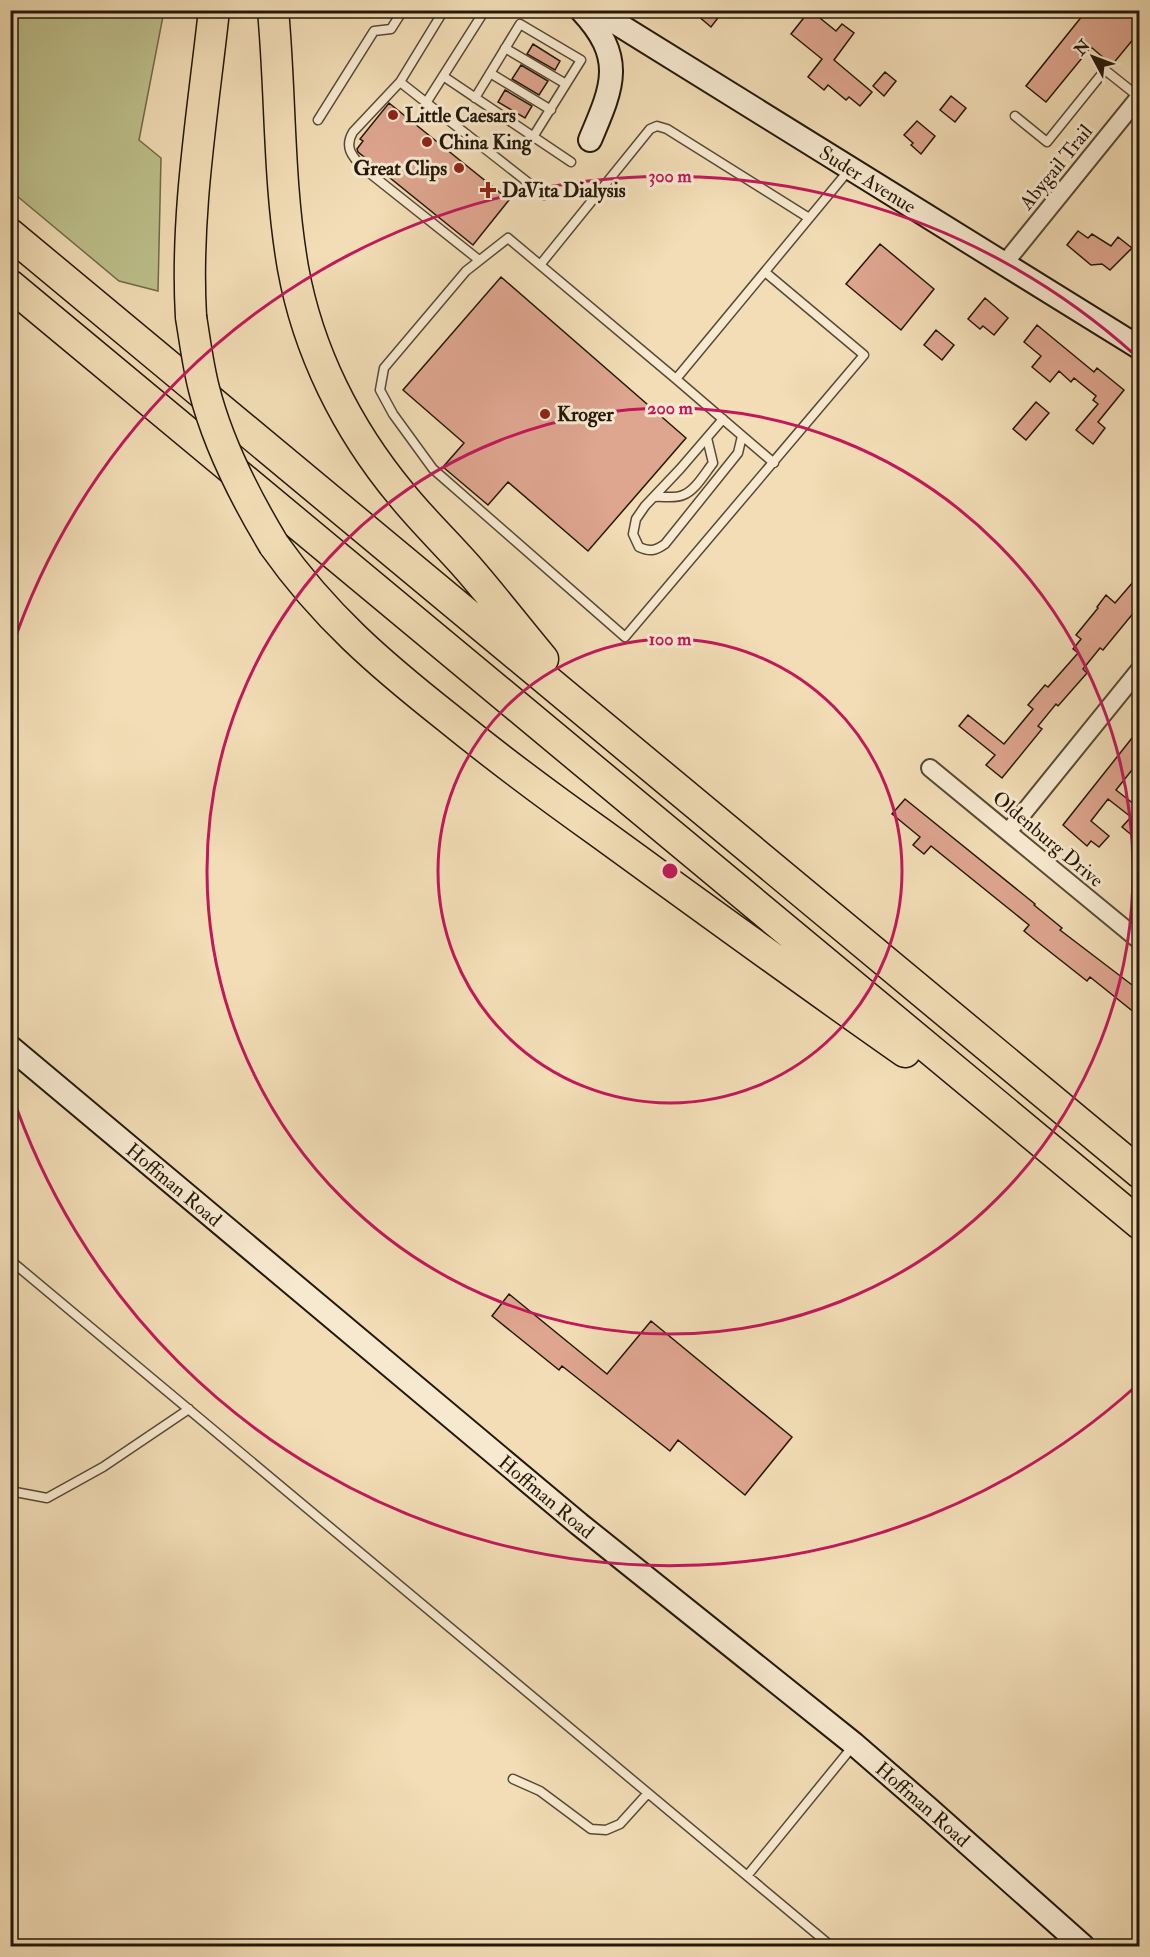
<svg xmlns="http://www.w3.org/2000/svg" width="1150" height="1957" viewBox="0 0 1150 1957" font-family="'IM FELL Double Pica',serif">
  <rect width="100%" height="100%" fill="#f2ddb6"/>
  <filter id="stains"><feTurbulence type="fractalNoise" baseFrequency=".00333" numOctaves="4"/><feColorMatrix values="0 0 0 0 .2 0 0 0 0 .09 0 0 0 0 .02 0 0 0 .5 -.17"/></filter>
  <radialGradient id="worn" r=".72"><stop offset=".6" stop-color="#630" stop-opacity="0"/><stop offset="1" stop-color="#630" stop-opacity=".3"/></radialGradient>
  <path fill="#bdc08c" stroke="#706c4a" stroke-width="1.5" d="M20,10l144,1 -25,129 22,18 -3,133 -39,-10 -108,-90 -1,-160z"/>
  <path fill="#dea58f" stroke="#241809" stroke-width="1.5" d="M691,10h33l-13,17z
    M810,10l26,21 6,-7 12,9 -20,27 38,32 -12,14 -11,-9 -3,3 -18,-15 -4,5 -16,-13 14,-18 -31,-25z
    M1087,10h19l8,7 6,-7h20v21l-28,34 -21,-18 -45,55 -20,-16z
    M533,44l27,17 -5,9 -28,-16z
    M521,65l27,16 -9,14 -27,-16z
    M885,72l11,9 -12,15 -11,-10z
    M505,90l27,16 -7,12 -27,-16z
    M951,96l15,12 -11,14 -15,-12z
    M389,103l120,97 -36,45 -115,-93 -1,-3 6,-8 -3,-2z
    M917,121l18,15 -14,18 -10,-9 2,-2 -9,-8z
    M1078,231l10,7 4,-4 19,12 7,-9 14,11 -22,22 -8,-6 -11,1 -24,-20z
    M880,244l54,45 -33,41 -55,-46z
    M501,277l185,161 -98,113 -80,-69 -20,23 -45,-38 21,-24 -61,-53z
    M985,298l23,20 -14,17 -11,-9 -3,3 -12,-10z
    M1037,325l57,47 3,-4 27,22 -26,32 7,6 -12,16 -17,-14 22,-26 -5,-4 3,-4 -22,-18 -3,4 -12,-11 -9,11 -18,-15 9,-11 -17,-14z
    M936,330l18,15 -12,15 -18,-15z
    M1036,402l13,11 -23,27 -13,-11z
    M1140,574v31l-37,45 -3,-2 -17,21 4,4 -29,33 -2,-2 -18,22 4,3 -40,49 -16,-13 9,-10 -36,-29 9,-11 36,29 29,-35 -5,-4 17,-20 3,2 30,-34 -5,-4 8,-10 -5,-4 22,-27 -1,-1 9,-12 9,8z
    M1140,728v32l-24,30 23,18 1,-1v35l-18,-15 9,-10 -23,-18 -17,22 18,15 -10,11 -8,-6 -4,5 -24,-21z
    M905,799l130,105 -1,1 28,23 -2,2 80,61v26l-50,-40 -3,4 -52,-41 -11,-9 5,-6 -98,-79 -7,8 -11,-9 7,-8 -28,-23z
    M509,1294l98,80 44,-53 141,116 -47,58 -67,-55 -8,11 -108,-85 -3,4 -67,-54z"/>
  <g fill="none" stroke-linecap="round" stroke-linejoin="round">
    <g stroke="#584934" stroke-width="11">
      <path id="lane" d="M444,10l-44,72 -47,50c-9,15 -1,24 9,35l117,93
        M505,48l61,36
        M490,73l61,37
        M443,76l128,86
        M400,82l144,113
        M475,98l45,-74 61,36 -48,77
        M426,103l59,-93
        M1015,116l32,26 58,-72 34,27
        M318,120l56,-89 17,-2 12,-19
        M540,265l110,-136 7,-3 10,3 142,89
        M765,272l99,83 -239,282 -192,-168 -40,-55 -13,-24 4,-22 82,-97 42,-33 168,141 173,-209
        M676,379l98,84
        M723,419l-43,50 -35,37 -9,13 -3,15 6,13c11,5 16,4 26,-3l73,-91 4,-17
        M654,497c9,-1 21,2 29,-2 12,-4 22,-22 30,-32l-6,-25
        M10,1260l821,686
        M10,1491l37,7 56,-31 86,-58
        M513,1779l27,12 51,38 15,1 14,-6 28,-31
        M747,1876l106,-130"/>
    </g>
    <g stroke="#584934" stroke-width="20">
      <path id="street" d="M1004,264l136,-168
        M930,768l210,173
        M1008,832l132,-163"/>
    </g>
    <g stroke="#241809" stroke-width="26">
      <g id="secondary">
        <path d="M581,10c45,48 32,76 9,130"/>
        <path id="s1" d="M595,10l545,338"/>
        <path id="s2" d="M10,1047l569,477 275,220 75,65 154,137"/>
      </g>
    </g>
    <g stroke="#241809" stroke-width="33">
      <path id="highway" d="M273,10c8,86 5,172 20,258 15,83 54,161 108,226 21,26 45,49 67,74 26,30 50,61 75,91
        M10,234l1130,939
        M10,285l1130,939
        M191,317c-6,-102 12,-205 23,-307
        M274,545c50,71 106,119 173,172 49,40 100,78 152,115 102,74 203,148 306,220"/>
    </g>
    <use href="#lane" stroke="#f7e9d0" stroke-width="8"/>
    <use href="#street" stroke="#f7e9d0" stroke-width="16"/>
    <use href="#secondary" stroke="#f7e9d0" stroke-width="22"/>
    <use href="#highway" stroke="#f2ddb6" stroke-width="30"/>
    <g stroke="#241809" stroke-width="33" stroke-linecap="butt">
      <path id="highway-bridge" d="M191,317c4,24 7,49 13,72 14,56 41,108 70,156"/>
    </g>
    <use href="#highway-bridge" stroke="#f2ddb6" stroke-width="30"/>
  </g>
  <g fill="none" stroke="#c2185b" stroke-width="3">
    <circle cx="670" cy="871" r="232"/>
    <circle cx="670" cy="871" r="463"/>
    <path d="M1135 1387A695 695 0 0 1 11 1092M11 650A695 695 0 0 1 1135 355"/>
  </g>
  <g fill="#8f2418" stroke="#f7e9d0" stroke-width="2">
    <circle cx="393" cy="115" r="6"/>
    <circle cx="427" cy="142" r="6"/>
    <circle cx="459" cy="168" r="6"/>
    <path d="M485 181h6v6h6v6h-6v6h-6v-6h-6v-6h6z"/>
    <circle cx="545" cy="414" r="6"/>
  </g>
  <g text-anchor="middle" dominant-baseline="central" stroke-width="6" stroke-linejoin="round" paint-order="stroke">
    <g font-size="20" font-weight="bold" fill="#241809" stroke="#f7e9d0" text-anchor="start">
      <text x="405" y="115">Little Caesars</text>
      <text x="439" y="142">China King</text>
      <text x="447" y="168" text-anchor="end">Great Clips</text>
      <text x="502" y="190">DaVita Dialysis</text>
      <text x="557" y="414">Kroger</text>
    </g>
    <g font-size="20" fill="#241809" stroke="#f7e9d0">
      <text transform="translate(1056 167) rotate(-51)">Abygail Trail</text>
      <text stroke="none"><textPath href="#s1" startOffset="321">Suder Avenue</textPath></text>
      <text transform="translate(1048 839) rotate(40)">Oldenburg Drive</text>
      <text stroke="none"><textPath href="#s2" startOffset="214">Hoffman Road</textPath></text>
      <text stroke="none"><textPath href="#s2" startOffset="700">Hoffman Road</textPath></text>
      <text stroke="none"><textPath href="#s2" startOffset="1186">Hoffman Road</textPath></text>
    </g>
  </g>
  <circle cx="670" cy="871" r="9" fill="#c2185b" stroke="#f7e9d0" stroke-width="3"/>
  <g font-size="18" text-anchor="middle" font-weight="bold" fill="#c2185b" stroke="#f7e9d0" stroke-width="6" stroke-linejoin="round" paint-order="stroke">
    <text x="670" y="182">300 m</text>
    <text x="670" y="414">200 m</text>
    <text x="670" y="645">100 m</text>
  </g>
  <rect width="1150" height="1957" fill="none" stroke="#f2ddb6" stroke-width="36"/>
  <rect x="12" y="12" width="1126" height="1933" fill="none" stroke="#241809" stroke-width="3"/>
  <rect x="18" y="18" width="1114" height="1921" fill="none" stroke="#241809" stroke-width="1.5"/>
  <g transform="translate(1093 57) rotate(311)" stroke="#f7e9d0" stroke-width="4.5" paint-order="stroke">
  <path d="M0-4.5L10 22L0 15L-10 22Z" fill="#241809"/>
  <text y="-9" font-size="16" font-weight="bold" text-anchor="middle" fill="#241809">N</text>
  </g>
  <rect width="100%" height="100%" filter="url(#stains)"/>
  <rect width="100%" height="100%" fill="url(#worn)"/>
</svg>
